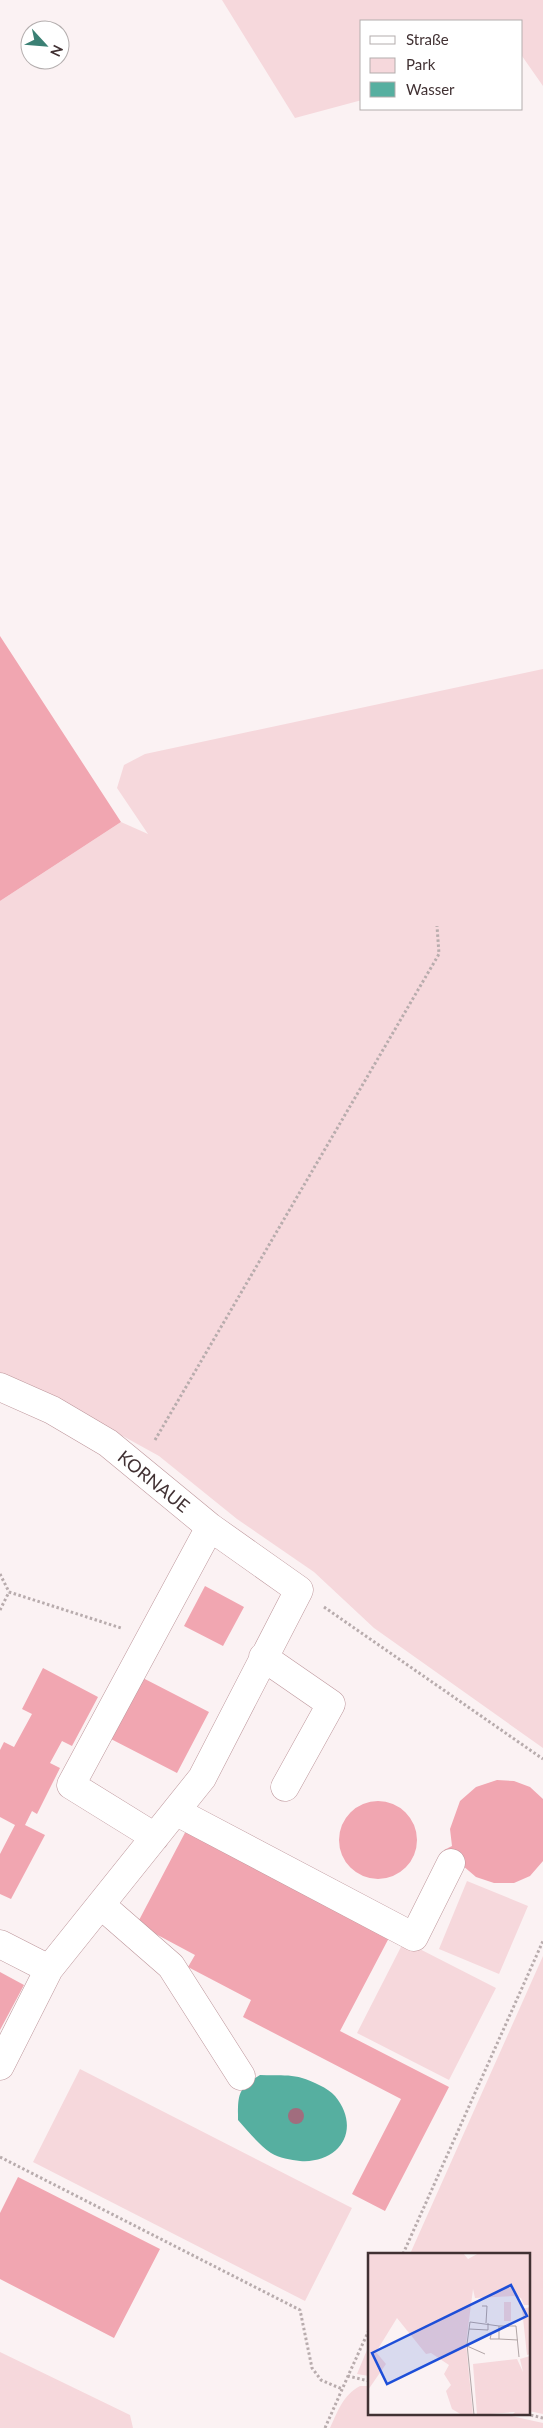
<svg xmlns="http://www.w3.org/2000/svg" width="543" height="2428" viewBox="0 0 543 2428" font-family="Lato,sans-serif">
  <rect width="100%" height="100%" fill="#fbf2f3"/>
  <path fill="#f6d8dc" d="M222,0h321v86l-21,-30v-35h-160v79l-67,18z
    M543,669v1079l-169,-120 -60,-56 -77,-53 -78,-63 -132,-73 -27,-9v-473l121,-79 27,12 -31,-46 7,-23 21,-11z
    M467,1881l61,25 -29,68 -60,-25z
    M404,1941l92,47 -47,92 -92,-47z
    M543,1956v458l-14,-3v-157h-119z
    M80,2069l272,139 -47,93 -272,-139z
    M369,2345v31l-12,-2z
    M0,2352l130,63 3,13h-133z
    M360,2386h9v28h133l41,9v5h-213c8,-17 13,-33 30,-42z"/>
  <path fill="#56afa0" d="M260,2075c13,1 29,-1 42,3 10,3 26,10 33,18 27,33 5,68 -35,65 -9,-1 -21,-3 -29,-8 -13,-9 -23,-22 -33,-33 0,-25 -1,-31 22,-45z"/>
  <path fill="#f1a6b1" d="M0,636l121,186 -121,79z
    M205,1586l39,21 -21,39 -39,-20z
    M43,1668l55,29 -26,49 -10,-5 -12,22 10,5 -23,46 -5,-3 -7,14 20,10 -34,64 -11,-5v-40l15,-29 -15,-8v-67l4,-8 10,5 18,-33 -10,-5z
    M141,1677l68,35 -32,61 -68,-35z
    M497,1780l17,1 16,6 13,12v62l-13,15 -16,7h-20l-18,-6 -14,-12 -11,-2 -7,-13 8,-4 -2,-17 10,-28 16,-14z
    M339 1840a39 39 0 1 1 78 0a39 39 0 1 1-78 0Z
    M188,1827l203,107 -51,97 109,56 -64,124 -33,-17 49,-95 -158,-82 8,-17 -63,-33 7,-12 -58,-31z
    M0,1972l24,13 -24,45z
    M18,2177l142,72 -46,89 -114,-59v-66z"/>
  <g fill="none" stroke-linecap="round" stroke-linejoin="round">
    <g stroke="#bd969b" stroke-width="29">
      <path id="minor" d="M0,1387l52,23 56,33 102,84 89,63 -97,188 -153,191 -49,-25
        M263,1657l68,47 -46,83
        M177,1812l237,125 37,-74
        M155,1837l-84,-52 139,-258
        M101,1905l70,61 70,110
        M0,2066l49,-97"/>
    </g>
    <path stroke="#b8acad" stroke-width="3" stroke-dasharray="2.5 2.5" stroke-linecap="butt" d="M155,1440l284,-486 -2,-28
      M0,1574l9,18 112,36
      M324,1607l219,152
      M0,1610l9,-18
      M0,2157l300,153 12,58 9,12 21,9
      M403,2254l140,-313
      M369,2330l-21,46 21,5
      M526,2414l17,4
      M325,2428l23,-52"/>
    <use href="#minor" stroke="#fff" stroke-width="28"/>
  </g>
  <circle fill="#a16d7e" cx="296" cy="2116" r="8"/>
  <g text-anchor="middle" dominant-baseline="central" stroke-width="4.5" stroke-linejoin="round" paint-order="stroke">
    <g font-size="18" fill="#413133" stroke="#fff">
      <text transform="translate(154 1481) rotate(39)">KORNAUE</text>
    </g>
  </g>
  <g transform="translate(368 2253)">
    <rect width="162" height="162" fill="#fbf2f3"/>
    <path d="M0,0h95l5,6 11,-6h51v52h-6l-3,-7 -7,-2 -39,2 -2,-9 -7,55 7,71h-11l-10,-6 -6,-18 5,-6 -7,-11 5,-9 -18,-12 -5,1 -29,-36 -21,34 10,12 -18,26zM136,49h7v19h-7zM162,54v47l-3,1 -5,-46zM162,103v59h-18l3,-3 -38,3 -4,-51 44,-5 6,13 -3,-13z" fill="#f6d8dc"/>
    <path fill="none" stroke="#b1a5a6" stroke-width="1" d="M114,53h5l-1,17M131,73h17l3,31M101,76l19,1v-7M131,86l19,1M99,93l18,8M106,162l-7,-71 3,-22 29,4v13h-9l1,-4"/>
    <path fill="#1d4ed8" fill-opacity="0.15" stroke="#1d4ed8" stroke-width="2.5" d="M143,32l16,31 -140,68 -15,-31z"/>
    <rect width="162" height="162" fill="none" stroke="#413133" stroke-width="2.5"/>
  </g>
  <rect x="360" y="20" width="162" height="90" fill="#ffffff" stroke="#b3adad"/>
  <rect x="370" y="36" width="25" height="8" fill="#ffffff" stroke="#b3adad"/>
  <text x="406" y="45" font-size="15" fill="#413133">Straße</text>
  <rect x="370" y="58" width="25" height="15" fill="#f6d8dc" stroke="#b3adad"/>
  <text x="406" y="70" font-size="15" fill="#413133">Park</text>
  <rect x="370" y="82" width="25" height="15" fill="#56afa0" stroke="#b3adad"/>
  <text x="406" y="95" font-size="15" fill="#413133">Wasser</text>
  <g transform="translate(45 45) rotate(116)"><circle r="24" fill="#ffffff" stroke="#b3adad"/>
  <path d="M0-4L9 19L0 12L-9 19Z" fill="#3b8074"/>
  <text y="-8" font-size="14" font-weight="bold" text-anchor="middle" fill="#413133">N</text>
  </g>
</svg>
